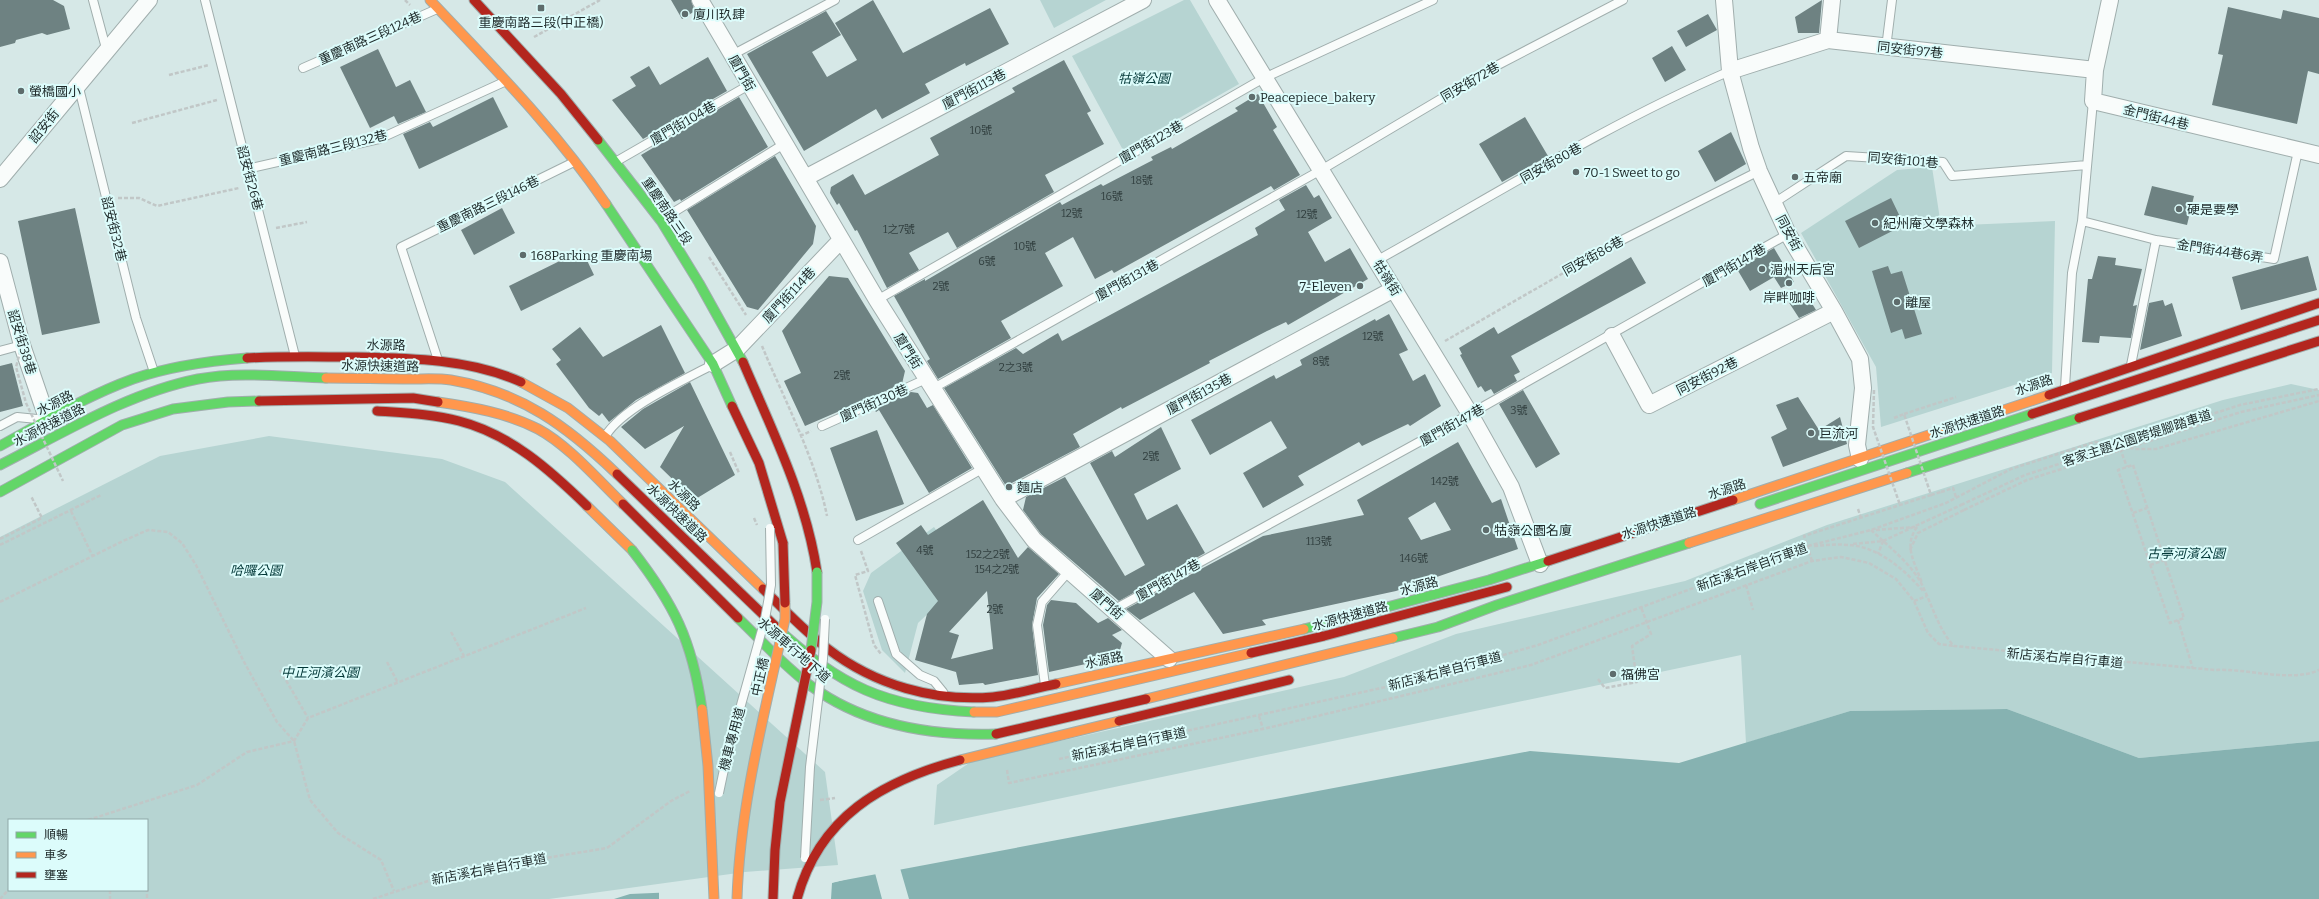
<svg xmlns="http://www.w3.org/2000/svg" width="2319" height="899" viewBox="0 0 2319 899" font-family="Bitter,'Noto Sans TC',serif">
  <rect width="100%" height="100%" fill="#d6e8e7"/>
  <path fill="#b6d4d2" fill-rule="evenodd" d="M1040,0h66l-52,28z
    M1184,0h6l49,84 -116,66 -51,-94z
    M1932,167l9,59 114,-5 -3,152 -171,54 -5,-60 -75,-134 96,-63z
    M2291,384l28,6v351l-180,17 -132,-49 -157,2 -104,32 -5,-88 -807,170 3,-40 35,-24 372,-84 112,-43 229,-53 142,-56 396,-125z
    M269,436l173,23 63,23 320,290 13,93 -93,7 -196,27h-549v-362l160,-81zM9,820h138v70h-138z
    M934,527l35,48 -51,48 -13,50 -23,-23 -19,-59 8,-18z"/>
  <path fill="#86b2b1" d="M2007,709l132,49 180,-17v158h-1705l16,-5 183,-8 717,-135 149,12 171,-52z"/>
  <path fill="#d6e8e7" d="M900,868l9,31h-27l-7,-26z
    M866,874l-34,9 -1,16h-172v-8l154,-7z"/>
  <path fill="#6e8282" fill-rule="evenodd" d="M0,0h53l11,6 6,23 -23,6 -5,-2 -26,7 -1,3 -15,4z
    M671,0h20l4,11 -13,8z
    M873,0l30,53 87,-45 19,36 -43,22 -1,-3 -40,21 5,9 -48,26 -6,-10 -72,42 -57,-97 79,-43 15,24 -29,17 15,25 30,-17 -22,-37z
    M1822,0l-3,33h-21l-3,-16z
    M2228,7l53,12 2,-9 36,8v56l-11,-3 -11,53 -85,-19 11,-50 -5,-1z
    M1708,14l9,16 -31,17 -9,-16z
    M1672,46l14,24 -21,12 -13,-24z
    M378,49l18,38 14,-7 16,32 -28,12 -4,-8 -24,12 -30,-61z
    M708,57l19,34 -84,48 -31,-39 24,-14 -6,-9 19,-11 11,19z
    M1064,60l27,51 -4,2 17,31 -59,31 9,17 -97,56 -9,-16 -39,21 10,17 -32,18 -30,-58 -2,1 -16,-28 -2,2 -7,-12 1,-6 22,-13 12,21 74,-40 -9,-17 85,-46 -3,-4z
    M1258,94l19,33 -4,3 27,45 -26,15 -3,-4 -157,87 -2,-3 -17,9 -22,-42 -28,16 18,33 -62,35 10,17 -73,41 -11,-18 3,-2 -36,-63 31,-17v2l135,-79 2,3 39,-21 2,2 50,-26 -2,-3 20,-10 1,2 66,-38 -3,-3z
    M493,97l15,30 -89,42 -16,-35 27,-12 3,5z
    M739,97l29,50 -87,54 -1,-2 -6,3 -33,-47z
    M1525,117l23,39 -46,26 -23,-38z
    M1731,132l15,32 -31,18 -17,-31z
    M775,156l41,70 -3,18 -55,66 -11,-3 -60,-97z
    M1306,185l8,13 5,-3 13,23 -24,14 17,30 25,-14 18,31 -80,46 -2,-3 -19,9 -58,30 1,2 -88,46 -1,-2 -48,27 7,13 -74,39 -62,-98 72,-40 7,6 35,-21 4,8 196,-106 -3,-7 30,-18 -6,-10z
    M2152,186l42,10 -7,29 -43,-10z
    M1891,198l13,27 -45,23 -14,-27z
    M75,208l25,115 -58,12 -24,-114z
    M502,208l13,25 -41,22 -13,-25z
    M1774,248l20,34 -13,6 -7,-11 -24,14 -13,-22z
    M582,250l12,25 -73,36 -12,-25z
    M2098,256l18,2 -1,7 27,4 -9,37 4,-1 -6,33 -31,-2 -1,7 -17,-1 6,-63h4z
    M2308,256l9,34 -76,20 -9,-33z
    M1631,257l15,26 -135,73 9,16 -6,3 3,6 -23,13 -3,-5 -6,3 -4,-6 -3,2 -18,-33 2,-1 -3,-6 35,-21 4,7z
    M1888,266l3,8 11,-3 20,63 -17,5 -3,-10 -11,4 -19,-62z
    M829,276l19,2 57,93 -3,13 -97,42 -21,-45 17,-8 -19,-42z
    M1805,292l11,18 -17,8 -13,-20z
    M2163,300l2,6 7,-3 10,33 -42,14 9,-47z
    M1389,314l19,36 -9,4 14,27 12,-7 16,32 -31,20 -2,-2 -46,22 -3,-4 -61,34 6,9 -41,23 -20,-35 44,-25 -16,-27 -61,34 -19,-35 83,-45 2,4 26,-14 -2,-5 75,-41 1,2z
    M661,325l24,48 -49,27 -27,22 -7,-9 -3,3 -10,-8 -33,-44 5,-4 -9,-11 28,-22 23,30z
    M12,363l11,43 -23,6v-46z
    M690,382l45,93 -41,25 -34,-33 24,-41 -39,23 -24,-22 22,-18z
    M1523,390l37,64 -24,14 -37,-64z
    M911,392l7,1 9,15 6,-3 39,63 -43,25 -50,-83 -3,2 -2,-3z
    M1798,397l21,33 21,-13 7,27 -64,23 -12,-30 16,-8 -11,-24z
    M1161,427l20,42 -47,25 13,26 30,-16 28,49 -86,48 -78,-67 -18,-24 3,-13 39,-20 60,99 20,-11 -55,-102 22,-12 3,6z
    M877,430l27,74 -48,17 -26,-73z
    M1458,442l34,61 9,-4 17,50 -122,42 -134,29 4,5 -43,9 -29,-42 -54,28 -14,-11 137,-73 101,-21 -7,-15zM1435,502l16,28 -30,10 -13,-22z
    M983,500l35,58 10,-11 31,27 -22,24 -5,27 6,50 -53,10 -2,-2 -24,2 -3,-13 -41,-12 12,-46 11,-13 -42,-58 25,-18 7,10zM987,591l6,58 -42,10 8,-24 -10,-3z
    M1051,600l25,3 22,20 10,-5 14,12 -10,5 10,8 -4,14 -69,15 -6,-47 4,-20z"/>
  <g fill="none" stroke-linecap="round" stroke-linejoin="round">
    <g stroke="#a0aead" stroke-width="10">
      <path id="lane" d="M93,0l14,52
        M205,0l90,356
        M1886,48l6,-48
        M732,55l103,-55
        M303,68l134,-59
        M78,84l58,234 18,54
        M617,161l132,-76
        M247,169l132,-30 125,-57
        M1774,203l72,-47 97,6 9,14 135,-11
        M661,220l123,-76
        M2082,221l74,19 118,19 24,-108
        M1610,246l149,-75
        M1376,261c117,-65 231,-137 354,-190
        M877,300l387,-222 169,-78
        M0,351l22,-6
        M438,360l-37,-113 173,-85
        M2131,365l25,-125
        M2065,387l7,-114 10,-52 11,-120
        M932,389l389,-219 177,-105 125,-65
        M0,426l17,-9 20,2
        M822,426l104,-47
        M606,435c18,-28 76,-54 106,-70
        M858,540l124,-71
        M878,601l18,53 24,21 14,6 9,11
        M1113,610l357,-196 318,-180
        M1045,685l-8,-60 5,-23 27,-31"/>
    </g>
    <g stroke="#a0aead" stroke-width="18">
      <path id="street" d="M700,0l177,300 126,199 31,41 135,119
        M1217,0l253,414 41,73 29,77
        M1724,0l6,71 21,77 8,23 29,63 46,77 26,48 3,29 -6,57 3,14
        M2110,0l-15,70 -2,31 226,54
        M1828,40l4,-40
        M1730,71l98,-31 267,30
        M805,178l338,-178
        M0,179l149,-179
        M0,262l22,83 26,76
        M1612,336l37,69 185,-94
        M713,364l24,-15 104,-109
        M1003,499l391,-210"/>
    </g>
    <g stroke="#a0aead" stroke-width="11">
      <path id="fast" d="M598,140l63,81 38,62 44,79
        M606,204l107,160 19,42
        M0,446c44,-24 86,-50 133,-67 37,-13 75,-18 114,-21
        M0,465c63,-32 128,-72 198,-86 41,-8 87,-2 128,-1
        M1907,473l172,-55
        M0,492l122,-67 51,-16 55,-7 31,-1
        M1760,504l272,-90
        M738,618c24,23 46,48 73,68 53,39 120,50 185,48
        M775,626c63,60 112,82 199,86
        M1304,629l185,-49 59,-19
        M1393,638l45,-11 59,-22 192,-62"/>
    </g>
    <g stroke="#a0aead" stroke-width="11">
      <path id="slow" d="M430,0c62,66 125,129 176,204
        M326,378c29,0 57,1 85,1 13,0 27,-1 40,1 70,12 116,46 166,94
        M521,382l47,26 42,33 153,148
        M438,402c34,5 69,11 100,27 30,16 60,51 85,75
        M1733,500l316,-105
        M587,506l45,44
        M1689,543l218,-70
        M1056,684l248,-55
        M1146,699l247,-61
        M974,712h23l254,-59
        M960,760l159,-39"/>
    </g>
    <g stroke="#a0aead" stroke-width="11">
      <path id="jam" d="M474,0l87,94 37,46
        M247,358c36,-2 73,-1 109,-1 55,1 114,2 165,25
        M743,362c29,68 63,136 74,210
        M2049,395l270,-92
        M259,401l154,-3 25,4
        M732,406l27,57 24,80
        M377,411c27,2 55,3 82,10 51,13 91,49 128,85
        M2032,414l287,-94
        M2079,418l240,-77
        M617,474l158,152
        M623,504l115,114
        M1548,561l185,-61
        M763,589c21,20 41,42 65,60 47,36 106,53 165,48 21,-2 42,-9 63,-13
        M1251,653l73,-17 183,-49
        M1119,721l170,-41
        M996,734l150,-35"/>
    </g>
    <path stroke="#c1c7c7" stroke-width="2.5" stroke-dasharray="4 2" stroke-linecap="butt" d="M405,0l5,5
      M534,37l66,-37
      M169,75l40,-10
      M132,123l85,-23
      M118,198h21l18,8 82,-18
      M276,228l31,-6
      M709,257l37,58
      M1445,341l155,-89
      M762,346c22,53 54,114 65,170
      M1904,414l52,-17
      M800,436l11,-5
      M2118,443l9,24
      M730,452l9,21
      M2133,465l51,153 -14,5 -52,-153z
      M1941,492l12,-4 3,9
      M1858,509l3,9
      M71,511l22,46
      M2133,513l14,-5
      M1917,527c-14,19 -2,36 5,56
      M1871,530c17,16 37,31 49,51 12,22 17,47 34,65l261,24c32,-2 76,13 104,0
      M1876,530l39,-3
      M0,539l42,-21 -11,-22
      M1883,541l78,-36
      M1853,544l30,-3 -5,13
      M0,545l101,-50
      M1814,546c12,-1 23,-2 35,-1 30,2 56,25 75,47
      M1910,550l8,-17 46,-23
      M861,551l7,20 -13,4 19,70 7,9
      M1812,561l-8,-25 127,-41
      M2150,565l15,-5
      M1746,585l7,25
      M1914,601l13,-5
      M0,602l123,-61 25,-11 20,2 14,11 14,22 47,95 34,62 17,19 16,59 28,33 43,27 13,31
      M2178,620l15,49
      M451,632l13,24
      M387,662l11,21
      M280,670l28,48
      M1598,679l7,9 32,-6 -5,-36 19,-12 -10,-27
      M1259,716l4,13
      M1059,759l354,-78 125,-36 270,-99 63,-16 75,-27 65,-34 84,-27 23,1 16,6h22l163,-48
      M1007,770l2,13 254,-54 268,-64 281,-104 29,-4 28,6 27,16 18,22 14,32 11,11 15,2
      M820,800l15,-2
      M88,820l109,-35 50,-33 47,-11 14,-23 278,-110
      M147,888v11
      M110,890v9
      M0,899l9,-10
      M373,899l55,-18 63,-14 116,-19 64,-47 19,-10"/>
    <use href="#lane" stroke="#f9fcfb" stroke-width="8"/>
    <use href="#street" stroke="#f9fcfb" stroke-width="16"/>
    <use href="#fast" stroke="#63d668" stroke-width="9"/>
    <use href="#slow" stroke="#ff974d" stroke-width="9"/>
    <use href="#jam" stroke="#b3261e" stroke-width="9"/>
    <g stroke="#a0aead" stroke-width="10" stroke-linecap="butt">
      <path id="lane-bridge" d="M719,793l8,-38 38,-136 6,-34 -1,-57
        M805,858l5,-91 13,-108 2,-40"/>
    </g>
    <g stroke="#a0aead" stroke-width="11" stroke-linecap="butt">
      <path id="fast-bridge" d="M632,550c42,54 60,90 70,159
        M811,650l6,-48v-30"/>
    </g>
    <g stroke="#a0aead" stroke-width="11" stroke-linecap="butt">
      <path id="slow-bridge" d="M702,709l6,57 6,133
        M737,899c3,-95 28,-187 48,-280v-16"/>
    </g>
    <g stroke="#a0aead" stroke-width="11" stroke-linecap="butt">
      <path id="jam-bridge" d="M783,543l2,60
        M773,899l2,-49 5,-48 31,-152
        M797,899c22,-82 85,-118 163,-139"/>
    </g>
    <path stroke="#c1c7c7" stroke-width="2.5" stroke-dasharray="4 2" stroke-linecap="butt" d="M22,345l-6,22 10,36 37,78
      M1874,390l-1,37 27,78
      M1894,418l10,-4 27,81 10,-3
      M1961,505l64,-30 215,-70 79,-16
      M1964,510l63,-30 214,-68 78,-17
      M754,518l3,7"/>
    <use href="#lane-bridge" stroke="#f9fcfb" stroke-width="8"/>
    <use href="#fast-bridge" stroke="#63d668" stroke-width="9"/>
    <use href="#slow-bridge" stroke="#ff974d" stroke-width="9"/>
    <use href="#jam-bridge" stroke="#b3261e" stroke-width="9"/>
  </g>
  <g fill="#5e6c6c" stroke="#dcfcfb" stroke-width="1.5">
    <rect x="537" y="4" width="8" height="8" rx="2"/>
    <circle cx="685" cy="14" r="4"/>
    <circle cx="21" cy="91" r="4"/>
    <circle cx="1252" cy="97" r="4"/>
    <circle cx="1576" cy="172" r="4"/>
    <circle cx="1795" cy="177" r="4"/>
    <circle cx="2179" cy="209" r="4"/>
    <circle cx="1875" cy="223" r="4"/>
    <circle cx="523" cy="255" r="4"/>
    <circle cx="1762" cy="269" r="4"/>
    <circle cx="1789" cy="283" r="4"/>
    <circle cx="1360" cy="286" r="4"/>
    <circle cx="1897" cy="302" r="4"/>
    <circle cx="1811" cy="433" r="4"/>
    <circle cx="1009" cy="487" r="4"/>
    <circle cx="1486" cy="530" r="4"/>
    <circle cx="1613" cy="674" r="4"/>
  </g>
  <g text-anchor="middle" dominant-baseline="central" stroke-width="4" stroke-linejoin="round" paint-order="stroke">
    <g font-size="11" fill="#324040">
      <text x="981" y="130">10號</text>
      <text x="1142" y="180">18號</text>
      <text x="1112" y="196">16號</text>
      <text x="1072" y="213">12號</text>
      <text x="1307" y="214">12號</text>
      <text x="899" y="229">1之7號</text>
      <text x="1025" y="246">10號</text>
      <text x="987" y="261">6號</text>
      <text x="941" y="286">2號</text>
      <text x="1373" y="336">12號</text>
      <text x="1321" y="361">8號</text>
      <text x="1016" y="367">2之3號</text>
      <text x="842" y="375">2號</text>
      <text x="1519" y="410">3號</text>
      <text x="1151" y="456">2號</text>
      <text x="1445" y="481">142號</text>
      <text x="1319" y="541">113號</text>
      <text x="925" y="550">4號</text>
      <text x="988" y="554">152之2號</text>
      <text x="1414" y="558">146號</text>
      <text x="997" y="569">154之2號</text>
      <text x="995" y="609">2號</text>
    </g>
    <g font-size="13" fill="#1e2a2a" stroke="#dcfcfb" text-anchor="start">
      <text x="693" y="14">廈川玖肆</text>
      <text x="541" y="22" text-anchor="middle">重慶南路三段(中正橋)</text>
      <text x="29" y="91">螢橋國小</text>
      <text x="1260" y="97">Peacepiece_bakery</text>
      <text x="1584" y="172">70-1 Sweet to go</text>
      <text x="1803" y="177">五帝廟</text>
      <text x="2187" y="209">硬是要學</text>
      <text x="1883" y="223">紀州庵文學森林</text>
      <text x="531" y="255">168Parking 重慶南場</text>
      <text x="1770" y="269">湄州天后宮</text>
      <text x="1352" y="286" text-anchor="end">7-Eleven</text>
      <text x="1789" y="297" text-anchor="middle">岸畔咖啡</text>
      <text x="1905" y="302">離屋</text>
      <text x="1819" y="433">巨流河</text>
      <text x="1017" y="487">麵店</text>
      <text x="1494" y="530">牯嶺公園名廈</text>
      <text x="1621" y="674">福佛宮</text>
    </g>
    <g font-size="13" fill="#1e2a2a" stroke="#dcfcfb">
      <text transform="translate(370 38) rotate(-24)">重慶南路三段124巷</text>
      <text transform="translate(1910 50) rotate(6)">同安街97巷</text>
      <text transform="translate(742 73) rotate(60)">廈門街</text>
      <text transform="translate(1470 82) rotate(-30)">同安街72巷</text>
      <text transform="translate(974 89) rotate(-28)">廈門街113巷</text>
      <text transform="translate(2156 117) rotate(14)">金門街44巷</text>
      <text transform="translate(683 123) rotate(-30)">廈門街104巷</text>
      <text transform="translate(44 126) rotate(-51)">詔安街</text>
      <text transform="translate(1151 142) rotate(-30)">廈門街123巷</text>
      <text transform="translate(333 148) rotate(-14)">重慶南路三段132巷</text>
      <text transform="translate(1903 160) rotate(5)">同安街101巷</text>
      <text transform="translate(1551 163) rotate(-29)">同安街80巷</text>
      <text transform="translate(250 178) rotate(75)">詔安街26巷</text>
      <text transform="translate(488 204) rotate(-26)">重慶南路三段146巷</text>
      <text transform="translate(667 211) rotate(56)">重慶南路三段</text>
      <text transform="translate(114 229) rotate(76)">詔安街32巷</text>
      <text transform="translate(1789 233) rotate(62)">同安街</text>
      <text transform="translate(2220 251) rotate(9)">金門街44巷6弄</text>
      <text transform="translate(1593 256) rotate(-29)">同安街86巷</text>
      <text transform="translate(1734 265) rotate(-30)">廈門街147巷</text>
      <text transform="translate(1387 278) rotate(58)">牯嶺街</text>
      <text transform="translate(1127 280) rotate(-29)">廈門街131巷</text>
      <text transform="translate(789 295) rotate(-47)">廈門街114巷</text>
      <text transform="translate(22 342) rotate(73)">詔安街38巷</text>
      <text transform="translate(386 345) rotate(1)">水源路</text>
      <text transform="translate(908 351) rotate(58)">廈門街</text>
      <text transform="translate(380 366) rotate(1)">水源快速道路</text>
      <text transform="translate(1707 376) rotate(-27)">同安街92巷</text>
      <text transform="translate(2034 385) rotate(-19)">水源路</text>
      <text transform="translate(1199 394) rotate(-28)">廈門街135巷</text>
      <text transform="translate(55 403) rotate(-27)">水源路</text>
      <text transform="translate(874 403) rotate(-24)">廈門街130巷</text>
      <text transform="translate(1967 422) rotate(-18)">水源快速道路</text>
      <text transform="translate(49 425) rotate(-27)">水源快速道路</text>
      <text transform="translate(1452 425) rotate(-29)">廈門街147巷</text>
      <text transform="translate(2137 438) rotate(-18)">客家主題公園跨堤腳踏車道</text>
      <text transform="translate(1727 489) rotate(-18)">水源路</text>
      <text transform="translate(684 495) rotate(44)">水源路</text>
      <text transform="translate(677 513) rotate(44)">水源快速道路</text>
      <text transform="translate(1659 523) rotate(-18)">水源快速道路</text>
      <text transform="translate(1752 567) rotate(-20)">新店溪右岸自行車道</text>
      <text transform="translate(1168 580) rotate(-29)">廈門街147巷</text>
      <text transform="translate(1419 586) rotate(-15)">水源路</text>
      <text transform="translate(1107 604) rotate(41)">廈門街</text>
      <text transform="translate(1350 616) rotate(-15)">水源快速道路</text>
      <text transform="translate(794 650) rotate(41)">水源車行地下道</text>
      <text transform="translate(2065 658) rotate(5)">新店溪右岸自行車道</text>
      <text transform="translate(1104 660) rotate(-12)">水源路</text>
      <text transform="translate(1445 671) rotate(-15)">新店溪右岸自行車道</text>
      <text transform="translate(760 677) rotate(-78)">中正橋</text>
      <text transform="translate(732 739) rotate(-75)">機車專用道</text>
      <text transform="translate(1129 744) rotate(-12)">新店溪右岸自行車道</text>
      <text transform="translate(489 869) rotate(-11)">新店溪右岸自行車道</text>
    </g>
    <g font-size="13" font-style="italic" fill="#003636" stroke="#dcfcfb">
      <text x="1144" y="78">牯嶺公園</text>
      <text x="2186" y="553">古亭河濱公園</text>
      <text x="256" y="570">哈囉公園</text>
      <text x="320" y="672">中正河濱公園</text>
    </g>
  </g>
  <rect x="8" y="819" width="140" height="72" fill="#dcfcfb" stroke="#90a8a7"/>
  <rect x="16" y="832" width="20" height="6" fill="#63d668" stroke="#90a8a7"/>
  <text x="44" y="839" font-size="12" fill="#1e2a2a">順暢</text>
  <rect x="16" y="852" width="20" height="6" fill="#ff974d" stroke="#90a8a7"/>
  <text x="44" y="859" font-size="12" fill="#1e2a2a">車多</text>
  <rect x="16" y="872" width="20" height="6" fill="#b3261e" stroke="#90a8a7"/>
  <text x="44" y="879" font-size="12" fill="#1e2a2a">壅塞</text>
</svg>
